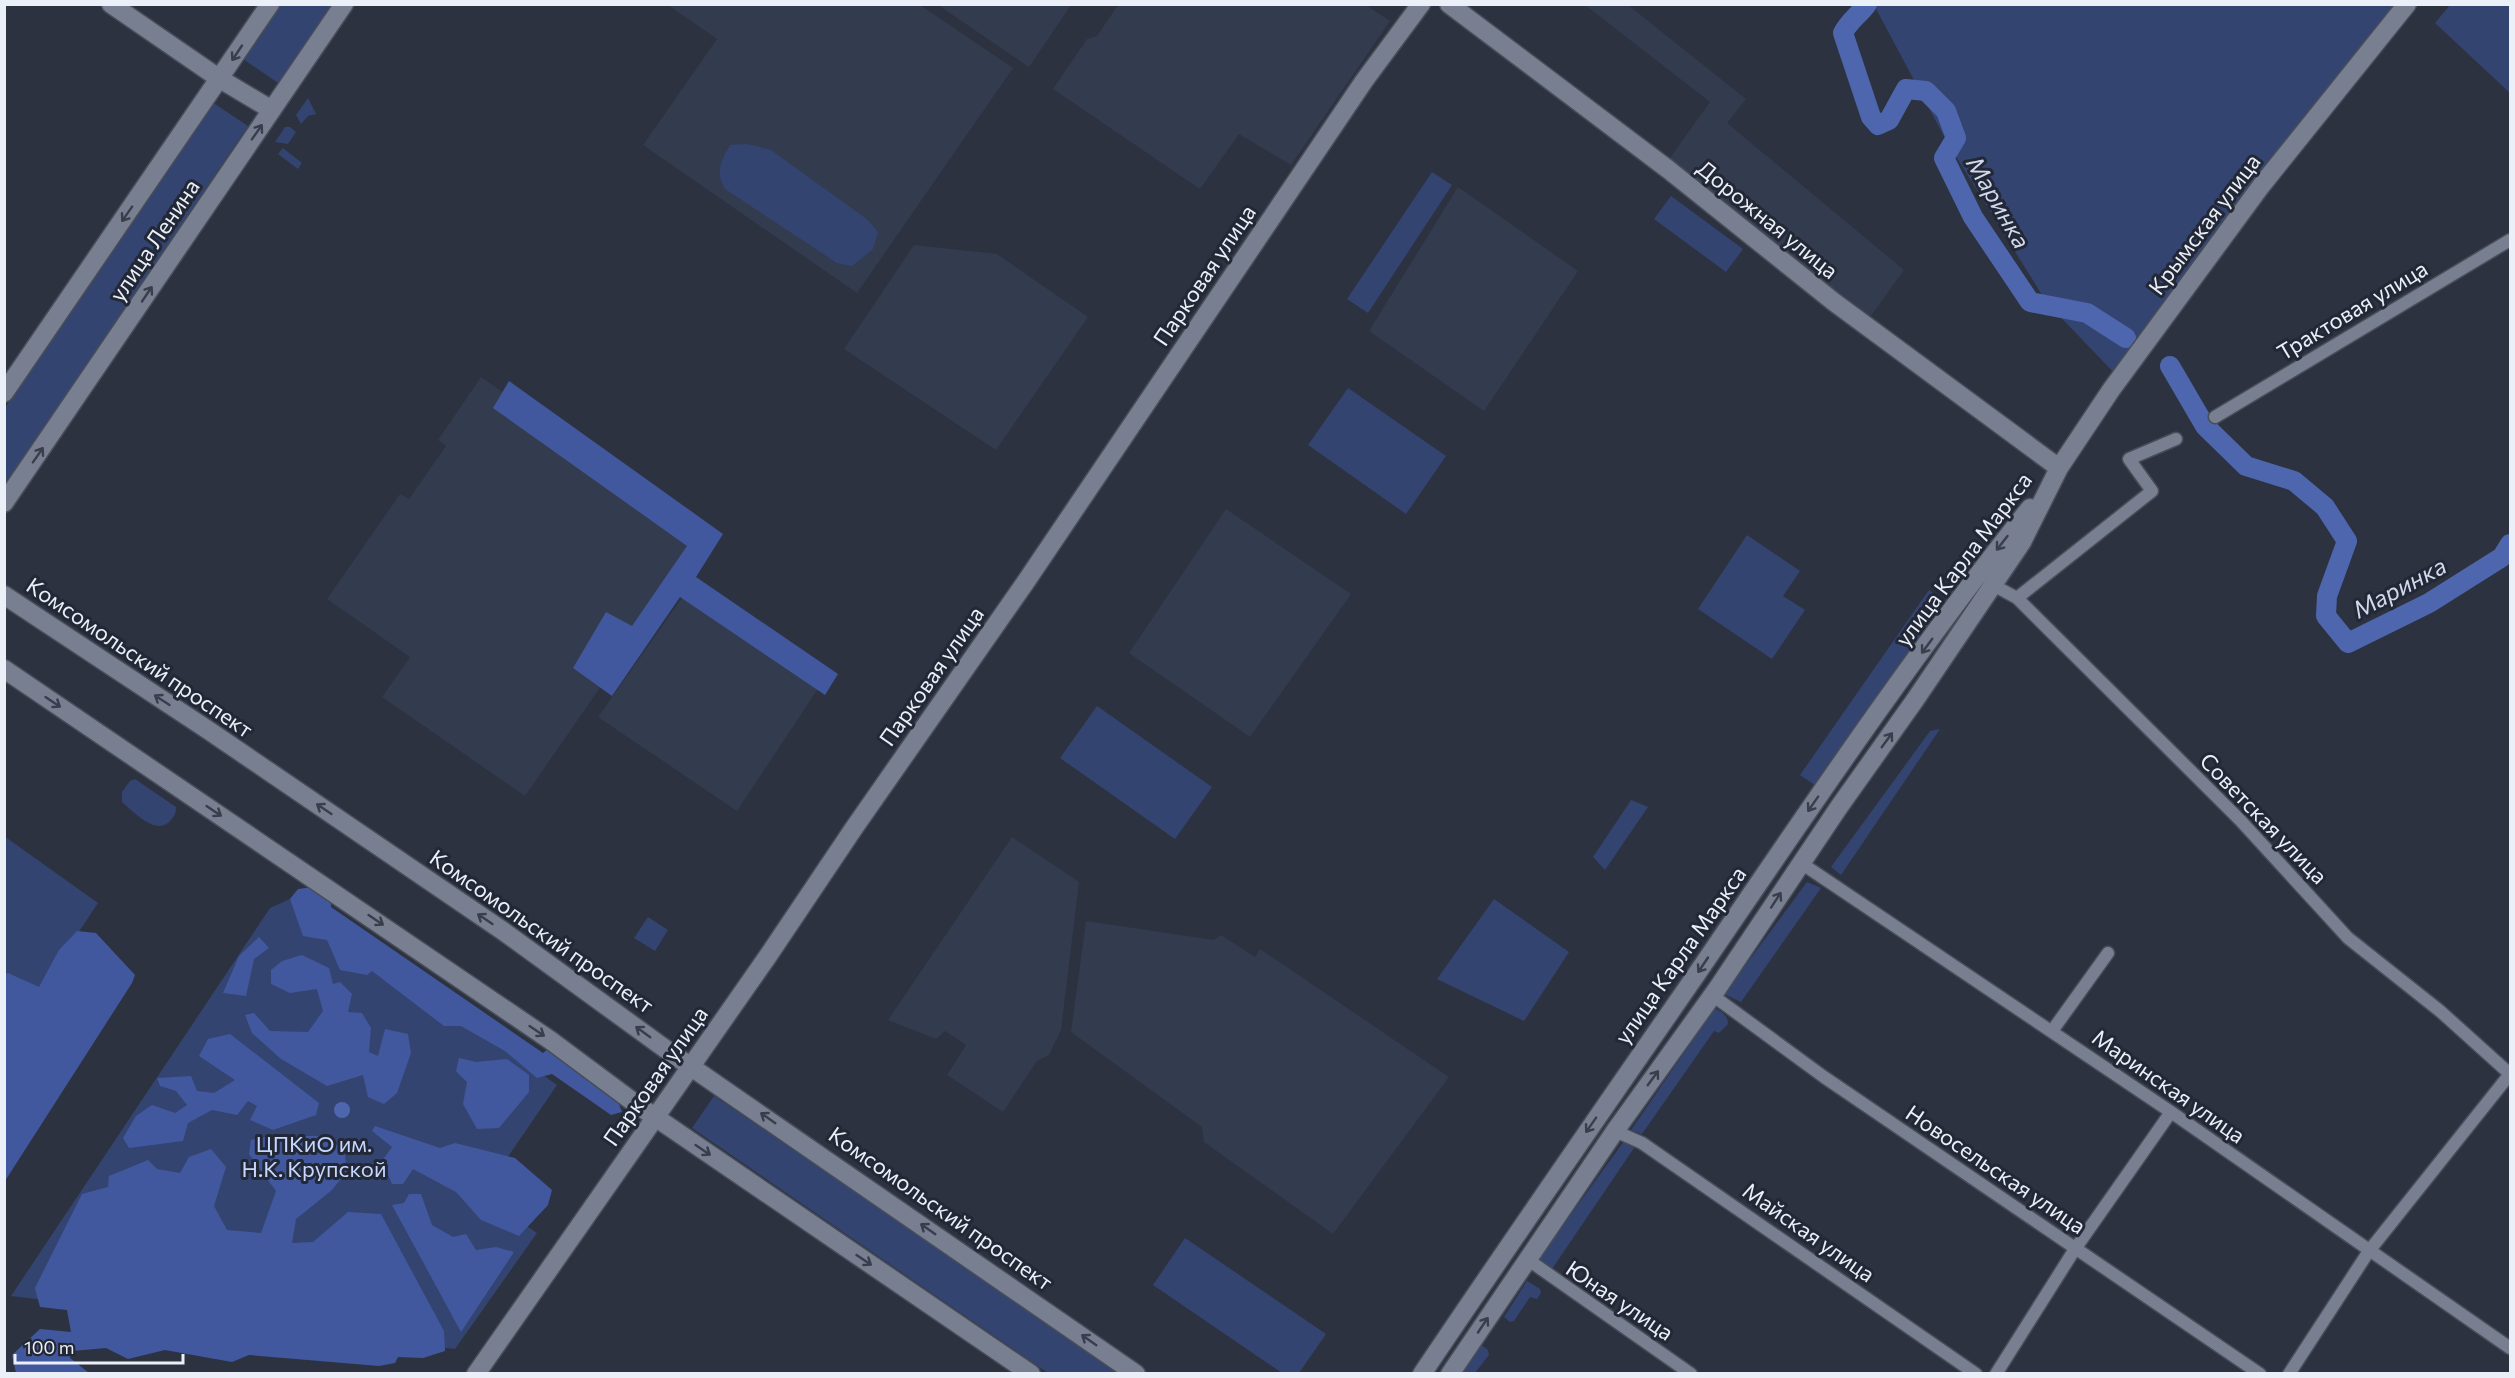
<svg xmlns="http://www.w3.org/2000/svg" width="2515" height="1378" viewBox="0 0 2515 1378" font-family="Commissioner,sans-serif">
  <rect width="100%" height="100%" fill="#2c3240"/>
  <path fill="#333b4e" d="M668,5h252l93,63 -156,225 -214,-148 74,-106z
    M938,5h133l-42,62z
    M1118,5h248l24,16 -99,144 -52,-31 -39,55 -147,-100 34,-50 10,-3z
    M1585,5h43l118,94 -19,24 177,147 -36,50 -201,-158 43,-60z
    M1458,187l120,84 -94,140 -115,-80z
    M914,245l83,9 91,63 -92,133 -152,-101z
    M481,377l226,156 -182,263 -143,-99 28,-40 -83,-58 73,-105 9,5 37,-53 -8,-6z
    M1226,509l125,85 -101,143 -121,-84z
    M696,578l131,97 -90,136 -139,-94z
    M1012,837l67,45 -18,148 -12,25 -12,6 -34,51 -56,-37 19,-30 -21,-14 -9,8 -48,-19z
    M1086,921l128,19 7,-5 34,22 5,-8 189,128 -116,157 -129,-92 -2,-15 -131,-95z"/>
  <path fill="#344471" d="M281,4l52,1 -55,78 -35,-24z
    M1874,5h521l-275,374 -73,-76 -100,-161z
    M2450,5h60v88l-75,-70z
    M308,98l8,16 -8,2 -7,8 -5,-9z
    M212,102l36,24 -243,359v-77z
    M285,127h5l6,5 -8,12 -13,-2z
    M747,144l24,6 97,70 10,12 -5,17 -21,17 -15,-3 -112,-74c-10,-17 -4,-28 5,-44z
    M283,148l19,15 -4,6 -20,-15z
    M1432,172l20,13 -84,128 -21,-14z
    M1671,196l72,53 -17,23 -72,-53z
    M1348,388l98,68 -40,58 -98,-69z
    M1747,535l53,36 -17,25 22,14 -33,49 -74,-50z
    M1929,590l18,14 -128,184 -19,-13z
    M1097,706l115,81 -37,52 -115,-81z
    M1940,729l-99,146 -10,-8 99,-136z
    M135,779l41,28c0,6 -1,8 -5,13 -14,17 -36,-7 -49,-18v-10l8,-11z
    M1631,800l17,7 -43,63 -12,-13z
    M4,836l94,67 -26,39 -23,54 -44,-16z
    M1807,882l14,6 -80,114 -17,-8z
    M290,899l154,105 113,81 -71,104 3,11 48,33 -82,116 -444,-53 259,-388z
    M1494,899l75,53 -45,69 -87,-42z
    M648,917l20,13 -13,21 -21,-13z
    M1715,1008c6,4 13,7 13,16l-9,9 -5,-2 -72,103 -11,-4z
    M714,1096l409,277h-75l-356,-245z
    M1624,1141l10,7 -84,124 -14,-9z
    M1185,1238l141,96 -27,39h-17l-129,-88z
    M1527,1281l13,8 1,4 -4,6 -7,-2 -16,24 -4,1 -6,-5z
    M1479,1343l9,7 1,5 -14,18 -17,1z"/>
  <path fill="#42589e" d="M509,381l214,153 -27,43 142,97 -13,21 -145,-98 -68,99 -39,-28 33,-56 26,14 55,-80 -194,-138z
    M313,887l18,12v8l212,146 6,-5 68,51 5,13 -11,3 -59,-41 -15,4 -32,-27 -44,-25h-17l-72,-55 -5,4 -27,-5 -13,-30 -24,-4 -13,-37 8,-10z
    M77,931l19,2 39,42 -3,8 -127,198v-207l3,-1 31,14 20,-37z
    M259,937l10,11 -15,11 -8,37 -23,-3 16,-37z
    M302,955l27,13 4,16 7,-2 12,12 -4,18 14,1 9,15 -2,24 9,4 7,-27 23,5 3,19 -14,40 -13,11 -16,-7 -5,-22 -36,11 -46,-27 -29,-26 -7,-18 9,-2 16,18 38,1 15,-21 -6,-22 -27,4 -19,-9v-14l11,-9z
    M230,1034l89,69 -3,12 -43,15 -23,-10 7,-14 -9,-5 -11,14 -25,-5 -24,13 -5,18 -54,7 -6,-10 13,-22 16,-11 23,8 12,-8 -11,-14 -16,-5 -3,-8 34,-2 6,15 17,2 21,-13 -36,-24 9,-17z
    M459,1058l17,4 31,-3 22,16v17l-30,36 -22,1 -14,-25 4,-22 -11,-11z
    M375,1126l65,22 15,-5 60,15 37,32 -4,15 -29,31 -38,-16 -25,-28 -43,-23 -10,15h-11l-10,-23 10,-14 -20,-16z
    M269,1136h50l25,12 3,23 -15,19 -36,29 -4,24 21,-1 35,-30 33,2 63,117 1,20 -22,7 -25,-1 -3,6 -16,3 -130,-11 -17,7 -67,-12 -37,9 -22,-11 -34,3 -2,7 19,15h-73l-4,-18 28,-26 31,3 -4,-22 -27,-3 -5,-19 47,-94 26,-7 1,-11 39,-16 9,9 23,4 9,-16 22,-8 15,18 -12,39 13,24 34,3 15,-42 -27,-37 2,-14z
    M409,1194h12l11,31 21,12 13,-3 10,16 20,-3 18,5 -53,80 -69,-127 12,-2z"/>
  <path fill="#4e66ad" d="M334 1110a8 8 0 1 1 16 0a8 8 0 1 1-16 0Z"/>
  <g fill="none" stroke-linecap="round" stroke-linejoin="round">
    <path stroke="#4e66ad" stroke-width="20" d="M1867,4c-8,11 -18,17 -24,29l28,84 7,8 11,-5 17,-31 20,2 20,20 10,27 -12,20 29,59 57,85 57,11 39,25
      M2170,366l35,60 41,40 48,15 31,26 22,34 -20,55 -1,20 22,27 81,-40 73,-46 8,-13"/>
    <g stroke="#484d58" stroke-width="15">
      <path id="minor" d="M2215,417l295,-177
        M1993,585l24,13 223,222 108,118 92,73 70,63
        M2017,598l135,-107 -23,-32 47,-20
        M1801,863l370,249 339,236
        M1712,995l112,82 436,297
        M2052,1031l56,-78
        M1615,1131l27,12 334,231
        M1527,1259l164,115
        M1996,1374l79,-125 96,-137
        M2289,1374l80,-123 141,-177"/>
    </g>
    <g stroke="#484d58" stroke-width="21">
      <path id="secondary" d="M111,4l109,75 52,31
        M1449,4l220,166 165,132 225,166
        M4,393l266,-389
        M4,503l340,-499
        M4,595l204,135 295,201 168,122 465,321
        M4,669l546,371 86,64 395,270
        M476,1374l292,-418 86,-128 171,-245 339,-502 57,-77
        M1422,1374c90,-134 182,-266 274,-399 108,-158 215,-318 334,-467
        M1450,1374l165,-243 102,-142 122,-182 76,-107 107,-158 37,-74 52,-78 150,-204 146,-182"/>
    </g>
    <use href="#minor" stroke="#787f90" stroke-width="12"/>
    <use href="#secondary" stroke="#787f90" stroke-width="18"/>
  </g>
  <defs><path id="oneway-shaft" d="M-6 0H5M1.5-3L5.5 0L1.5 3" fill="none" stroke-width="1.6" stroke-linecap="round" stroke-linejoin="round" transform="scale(1.5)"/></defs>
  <g stroke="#383e4c">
    <use href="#oneway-shaft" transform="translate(237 53) rotate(124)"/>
    <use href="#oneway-shaft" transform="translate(257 132) rotate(-55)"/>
    <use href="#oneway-shaft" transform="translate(127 214) rotate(125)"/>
    <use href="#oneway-shaft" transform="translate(147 294) rotate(-56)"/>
    <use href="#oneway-shaft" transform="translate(38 455) rotate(-55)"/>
    <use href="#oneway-shaft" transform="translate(2002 543) rotate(128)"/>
    <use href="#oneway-shaft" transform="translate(1927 646) rotate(126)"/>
    <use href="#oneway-shaft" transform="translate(162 700) rotate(-147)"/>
    <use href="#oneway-shaft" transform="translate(53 702) rotate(34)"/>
    <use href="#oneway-shaft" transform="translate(1887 740) rotate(-54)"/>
    <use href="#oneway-shaft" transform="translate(1813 804) rotate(125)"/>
    <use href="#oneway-shaft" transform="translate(324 809) rotate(-146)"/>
    <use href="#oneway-shaft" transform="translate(214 811) rotate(34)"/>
    <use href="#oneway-shaft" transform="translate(1776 900) rotate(-57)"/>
    <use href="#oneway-shaft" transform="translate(485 919) rotate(-146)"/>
    <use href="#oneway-shaft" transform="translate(376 920) rotate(34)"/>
    <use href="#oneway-shaft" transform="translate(1703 965) rotate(124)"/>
    <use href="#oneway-shaft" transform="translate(537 1031) rotate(34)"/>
    <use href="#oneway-shaft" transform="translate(643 1032) rotate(-144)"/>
    <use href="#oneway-shaft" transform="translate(1653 1078) rotate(-54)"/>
    <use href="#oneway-shaft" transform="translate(768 1118) rotate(-145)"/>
    <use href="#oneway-shaft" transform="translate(1591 1125) rotate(125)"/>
    <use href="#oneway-shaft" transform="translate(703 1150) rotate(34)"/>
    <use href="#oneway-shaft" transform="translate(928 1229) rotate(-145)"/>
    <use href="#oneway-shaft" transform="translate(864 1260) rotate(34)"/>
    <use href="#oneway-shaft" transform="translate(1483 1325) rotate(-56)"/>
    <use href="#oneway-shaft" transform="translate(1089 1340) rotate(-145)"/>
  </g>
  <g text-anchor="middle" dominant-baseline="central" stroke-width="6" stroke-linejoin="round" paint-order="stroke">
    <g font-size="22" fill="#ebeff8" stroke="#232836">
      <text transform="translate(1768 219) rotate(39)">Дорожная улица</text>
      <text transform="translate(2204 224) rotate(-53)">Крымская улица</text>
      <text transform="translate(154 240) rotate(-56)">улица Ленина</text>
      <text transform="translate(1204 275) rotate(-56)">Парковая улица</text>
      <text transform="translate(2352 310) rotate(-31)">Трактовая улица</text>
      <text transform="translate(1963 559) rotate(-53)">улица Карла Маркса</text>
      <text transform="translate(140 657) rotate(34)">Комсомольский проспект</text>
      <text transform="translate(931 676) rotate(-55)">Парковая улица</text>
      <text transform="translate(2264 818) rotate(46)">Советская улица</text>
      <text transform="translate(542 931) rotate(35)">Комсомольский проспект</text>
      <text transform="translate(1680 955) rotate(-55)">улица Карла Маркса</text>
      <text transform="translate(655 1076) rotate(-55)">Парковая улица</text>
      <text transform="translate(2169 1086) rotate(35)">Маринская улица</text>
      <text transform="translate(1996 1169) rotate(34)">Новосельская улица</text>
      <text transform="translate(941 1208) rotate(35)">Комсомольский проспект</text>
      <text transform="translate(1809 1232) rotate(35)">Майская улица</text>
      <text transform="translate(1620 1300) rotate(34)">Юная улица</text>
    </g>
    <g font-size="22" fill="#c6d6ff" stroke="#232836">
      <text x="314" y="1143">ЦПКиО им.<tspan x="314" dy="25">Н.К. Крупской</tspan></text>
    </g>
    <g font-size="24" font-style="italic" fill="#d1d9ed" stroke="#232836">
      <text transform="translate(1999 202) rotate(60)">Маринка</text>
      <text transform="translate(2399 587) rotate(-28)">Маринка</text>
    </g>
  </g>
  <rect width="2515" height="1378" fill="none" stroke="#ebeff8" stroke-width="12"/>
  <path d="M15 1354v9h168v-9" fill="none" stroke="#ebeff8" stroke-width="3"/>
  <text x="24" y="1354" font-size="18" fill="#ebeff8" stroke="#232836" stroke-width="4.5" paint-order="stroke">100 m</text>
</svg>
